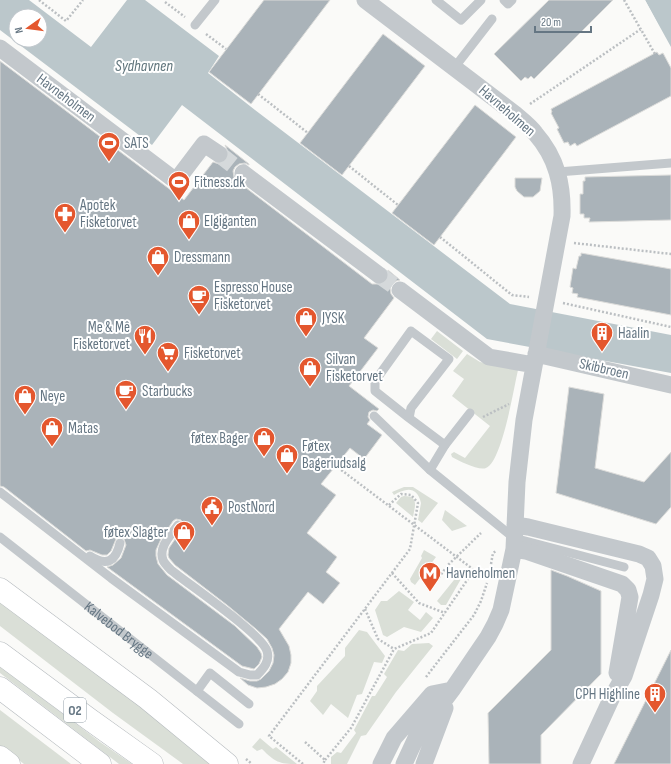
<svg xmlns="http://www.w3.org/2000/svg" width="671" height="764" viewBox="0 0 671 764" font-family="'Sofia Sans Condensed',sans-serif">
  <rect width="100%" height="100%" fill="#fafaf8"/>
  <path fill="#dadfd7" d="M437,331l26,20 -6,8 -26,-20z
    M467,354l13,8 38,8c-4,17 -16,92 -32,98 -7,3 -27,-7 -34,-11l-1,-3 3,-2 11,6 25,-32 -38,-30 12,-17 -11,-8z
    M404,487h9l25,16 -16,20 -4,-3 3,-17c-4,-17 -15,-15 -27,-8l-2,-3z
    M404,496c15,0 11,10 9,21l-17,-14 5,-6z
    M445,510l22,16 -15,5 -10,-11z
    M424,550l12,7 -21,28 -4,-3 -1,-3 12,-21 -1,-2z
    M458,575l3,4 -15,26h-5l-4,-4z
    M399,591l15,11 -6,8 12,10 6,-8 7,6 -12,14 -17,-5 -17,10 -4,-2 -8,-25 6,-9h6z
    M0,598l132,101 80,65h-29l-70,-51 -113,-87z
    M359,630l8,2 18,24 -3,7 -8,-1 -12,32 -5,1 -9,23 -17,-14 -8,11 -13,-14 7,-10v-5l28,-30v-8z
    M429,643l4,3 -37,46 -30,43 -5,1 -14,28h-16v-7l6,-5 4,1 15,-20 -2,-3 18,-34h3l12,-19 -3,-3 14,-24 6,1 8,-7z
    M0,666l100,76 32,22h-13l-119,-91z
    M0,710l71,54h-47l-24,-18z
    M260,738l13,11 3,-2 21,17c-18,0 -22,-2 -35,-15l-5,2 -5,-4z"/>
  <path fill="#bbc7cb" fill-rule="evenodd" d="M0,0h29l62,47 36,-47h18l74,56 -11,17 47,37 255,194 161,31v38l-184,-34 -305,-234 -30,40 -152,-115zM16,16h24v24h-24z
    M645,0h26v47z"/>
  <path fill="#fafaf8" d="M643,0h2l26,49 -2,-1z"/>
  <path fill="#aab3b9" stroke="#dcdcda" d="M264,0h66l-79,104 -42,-32z
    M549,0h64l-79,79 -3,-3 -3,3 -3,-2 -4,4 -27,-27z
    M383,34l42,32 -83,109 -42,-32z
    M657,52l2,3 4,-2 8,15v28l-94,50 -2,-3 -5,3 -2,-4 -4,1 -7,-14 2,-1 -8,-15 1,-1 -1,-3z
    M0,61l184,139 29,-38 6,2 5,-1 3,-3 2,-6 -4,-9 24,19v1l-4,-2 -6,1 -4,3 -2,4 1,6 3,4 135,103h11l4,-3 2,-5 -1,-6 12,10 -4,1 -4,3 -2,4 1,6 3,4 -30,40 14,10 -29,38 30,23 -2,2 -4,-1 -4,2 -1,5 2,3 -3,4 15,11 -18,24 -14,-11 -29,36 15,11 -29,38 30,24 -11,15 14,11 -17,21 -15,-12 -29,37 10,17 2,9v8l-3,9 -6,7 -7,5 -9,3 -9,1 -9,-3 -8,-7 10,3h7l4,-2 8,-8 4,-8 1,-8 -2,-7 -5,-9 -11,-10 -29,-24 -52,-40 -6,-7 -1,-3 1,-7 15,-22 -3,-6 -5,-1 -3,2 -12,18 -5,11v6l2,8 9,11 68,51 22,21 4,6 1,4 -3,7 -5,5 -12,-3 -135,-99 6,-2 8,-7 5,-13 -2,-6 -5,-2 -3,2 -5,12 -4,4h-5l-12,-5 -4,1 -82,-64 -4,-1z
    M475,105l41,32 -82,108 -42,-32z
    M671,175v45l-82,2 1,-4h-6v-4h-4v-20h3v-13h2v-4z
    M515,178h27l-2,13 -7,6h-9l-7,-6 -2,-4z
    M581,253l90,16v46l-94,-18 1,-3 -6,-1 1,-5 -3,-1 3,-19 3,1 3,-13h2z
    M569,387l35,7 -9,74 49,14 27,-30v55l-15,17 -100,-31z
    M551,570l16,6 34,15v83l-60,61v29h-52l-1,-51 63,-63z
    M671,650v114h-57z"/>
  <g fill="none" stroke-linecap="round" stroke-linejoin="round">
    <path stroke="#d5d9db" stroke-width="17" stroke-dasharray="17 8" stroke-linecap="butt" d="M219,154l24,19
      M379,275l21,15"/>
    <g stroke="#b5babe" stroke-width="23">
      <path id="primary" d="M0,589l148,110 79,65
        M0,653l89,66 63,45
        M0,688l100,76
        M0,757l9,7"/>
    </g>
    <path stroke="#bbbfc2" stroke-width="2.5" stroke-dasharray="2 2" stroke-linecap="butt" d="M39,0l27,21 17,-21
      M624,0l31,54
      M165,2l20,15
      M206,34l20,15
      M258,94l50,39
      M530,104l111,-75
      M349,166l49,39
      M440,237l72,58 17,2
      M574,243l97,11
      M563,303l108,24
      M483,417l26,-13
      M491,564l2,-11 3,-2
      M392,573l27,30 26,10
      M434,584l14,-19 33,-32
      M365,609l13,30 16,10
      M426,677l48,-62 7,-14 6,-18
      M305,742l20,18 -2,4
      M246,759l6,5
      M325,760l26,-32 43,-79 37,-16 43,-63 -138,-104
      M303,764l-34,-28 141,-187 8,-46 -7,-8 -10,-1 -13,12"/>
    <g stroke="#c3c8cc" stroke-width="9">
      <path d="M436,0l25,20 20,-20"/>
      <path d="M504,0l4,4 4,-4"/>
      <path d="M195,25l20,-25"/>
      <path d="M454,68l38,-49"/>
      <path d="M558,172l113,-9"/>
      <path d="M374,416l56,54 84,68 110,29"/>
      <path d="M409,418l-34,-27v-10l36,-50 38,28 -38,49 -2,10 36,27"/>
      <path d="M430,470l15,-25 25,-32"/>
      <path d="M0,492l111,86 128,94 11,3h7c7,-7 13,-14 10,-24 -5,-17 -79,-67 -96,-81 -3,-3 -7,-7 -8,-10 -5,-13 8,-25 15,-35"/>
      <path id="s1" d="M0,537l239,187"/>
      <path d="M90,556c17,11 26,5 30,-13"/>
      <path d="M197,691l13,-18 39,31"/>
    </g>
    <path stroke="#c3c8cc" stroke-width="17" d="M365,0l150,114c7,6 15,12 20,19 22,25 28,52 27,83l-38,204 -7,62 -3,67 -13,61 -6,14 -7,13 -36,53 -36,48 -12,26
      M0,48l176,133 28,-37 15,10
      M243,173l136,102
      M400,290l89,67 45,8
      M536,354l135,31
      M515,525l13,2 111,27 9,4 5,8 2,13 -4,16 -27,81 -12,21 -31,67
      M514,549l12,2 96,33 6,6 2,7 -13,76
      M381,764l13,-26 38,-44 20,-4
      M424,764l21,-56"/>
    <use href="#primary" stroke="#fff" stroke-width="22"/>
  </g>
  <defs>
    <g id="stadium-pin" transform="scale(1.15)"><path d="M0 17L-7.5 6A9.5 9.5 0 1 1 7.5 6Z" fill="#e4572e" stroke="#fff"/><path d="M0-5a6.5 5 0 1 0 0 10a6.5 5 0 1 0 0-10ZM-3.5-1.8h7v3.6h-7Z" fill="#fff"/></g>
    <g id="pharmacy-pin" transform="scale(1.15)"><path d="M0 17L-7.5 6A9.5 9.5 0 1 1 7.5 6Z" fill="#e4572e" stroke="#fff"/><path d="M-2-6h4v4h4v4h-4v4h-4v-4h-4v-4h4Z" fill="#fff"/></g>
    <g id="shop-pin" transform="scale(1.15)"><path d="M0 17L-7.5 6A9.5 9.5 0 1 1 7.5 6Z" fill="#e4572e" stroke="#fff"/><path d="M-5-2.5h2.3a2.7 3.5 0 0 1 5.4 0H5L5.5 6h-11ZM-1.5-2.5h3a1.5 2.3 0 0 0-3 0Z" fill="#fff"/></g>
    <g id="cafe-pin" transform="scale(1.15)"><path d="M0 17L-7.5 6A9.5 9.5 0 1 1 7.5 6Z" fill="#e4572e" stroke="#fff"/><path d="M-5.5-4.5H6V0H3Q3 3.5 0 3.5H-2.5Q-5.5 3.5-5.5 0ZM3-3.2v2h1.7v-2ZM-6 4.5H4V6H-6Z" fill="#fff"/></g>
    <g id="building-pin" transform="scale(1.15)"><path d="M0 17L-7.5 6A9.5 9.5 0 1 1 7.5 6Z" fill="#e4572e" stroke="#fff"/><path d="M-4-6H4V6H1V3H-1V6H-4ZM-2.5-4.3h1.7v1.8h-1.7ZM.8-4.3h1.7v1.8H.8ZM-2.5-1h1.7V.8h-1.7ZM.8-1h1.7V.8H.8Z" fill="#fff"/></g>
    <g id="restaurant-pin" transform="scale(1.15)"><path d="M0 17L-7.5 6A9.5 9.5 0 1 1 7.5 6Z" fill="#e4572e" stroke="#fff"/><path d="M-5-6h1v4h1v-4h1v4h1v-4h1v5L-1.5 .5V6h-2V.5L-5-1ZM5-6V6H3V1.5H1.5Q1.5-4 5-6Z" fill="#fff"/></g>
    <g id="supermarket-pin" transform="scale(1.15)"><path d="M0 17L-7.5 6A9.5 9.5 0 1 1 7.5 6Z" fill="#e4572e" stroke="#fff"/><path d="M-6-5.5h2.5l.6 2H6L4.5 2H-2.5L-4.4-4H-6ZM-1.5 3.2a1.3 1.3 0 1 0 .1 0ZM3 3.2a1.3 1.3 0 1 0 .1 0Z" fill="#fff"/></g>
    <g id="civic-pin" transform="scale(1.15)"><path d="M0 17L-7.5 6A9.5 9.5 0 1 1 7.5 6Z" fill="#e4572e" stroke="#fff"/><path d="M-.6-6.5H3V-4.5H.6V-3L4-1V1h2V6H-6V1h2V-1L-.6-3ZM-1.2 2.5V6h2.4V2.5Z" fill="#fff"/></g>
    <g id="metro-pin" transform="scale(1.15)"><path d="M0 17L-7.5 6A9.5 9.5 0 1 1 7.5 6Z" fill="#e4572e" stroke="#fff"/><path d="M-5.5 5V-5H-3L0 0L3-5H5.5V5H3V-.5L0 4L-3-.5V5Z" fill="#fff"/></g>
  </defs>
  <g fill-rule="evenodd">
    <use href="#stadium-pin" x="109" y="143"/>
    <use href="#stadium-pin" x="179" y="182"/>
    <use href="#pharmacy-pin" x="65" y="214"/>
    <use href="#shop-pin" x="189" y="221"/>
    <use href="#shop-pin" x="158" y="257"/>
    <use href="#cafe-pin" x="199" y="296"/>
    <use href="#shop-pin" x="306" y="318"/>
    <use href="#building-pin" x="602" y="333"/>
    <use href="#restaurant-pin" x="145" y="336"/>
    <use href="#supermarket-pin" x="168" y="353"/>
    <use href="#shop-pin" x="310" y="368"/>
    <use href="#cafe-pin" x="126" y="391"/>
    <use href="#shop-pin" x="25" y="396"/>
    <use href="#shop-pin" x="52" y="428"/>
    <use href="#shop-pin" x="264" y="438"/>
    <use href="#shop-pin" x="287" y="455"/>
    <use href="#civic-pin" x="212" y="507"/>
    <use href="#shop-pin" x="184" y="532"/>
    <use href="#metro-pin" x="430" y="573"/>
    <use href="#building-pin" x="655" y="694"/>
  </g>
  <g text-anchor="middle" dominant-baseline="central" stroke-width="4" stroke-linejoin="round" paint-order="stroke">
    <rect fill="#fff" stroke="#939fa8" stroke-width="1" x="64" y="698" width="22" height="24" rx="3"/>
    <g font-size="14" font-weight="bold" fill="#657683">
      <text x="75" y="710">O2</text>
    </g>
    <g font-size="15" fill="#657683" stroke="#fff">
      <text transform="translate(66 98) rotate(37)">Havneholmen</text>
      <text transform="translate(507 111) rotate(41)">Havneholmen</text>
      <text transform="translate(604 369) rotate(13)">Skibbroen</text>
      <text stroke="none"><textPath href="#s1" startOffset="151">Kalvebod Brygge</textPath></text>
    </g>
    <g font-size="15" fill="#657683" stroke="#fff" text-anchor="start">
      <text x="124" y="143">SATS</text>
      <text x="194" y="182">Fitness.dk</text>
      <text x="80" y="205">Apotek<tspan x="80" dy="17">Fisketorvet</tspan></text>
      <text x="204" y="221">Elgiganten</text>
      <text x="174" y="257">Dressmann</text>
      <text x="214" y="287">Espresso House<tspan x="214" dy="17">Fisketorvet</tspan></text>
      <text x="322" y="318">JYSK</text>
      <text x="130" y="327" text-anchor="end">Me &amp; Mê<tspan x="130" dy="17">Fisketorvet</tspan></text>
      <text x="618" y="333">Haalin</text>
      <text x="184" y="353">Fisketorvet</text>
      <text x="326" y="359">Silvan<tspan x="326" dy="17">Fisketorvet</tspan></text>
      <text x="142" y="391">Starbucks</text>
      <text x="40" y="396">Neye</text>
      <text x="68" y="428">Matas</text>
      <text x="248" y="438" text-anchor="end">føtex Bager</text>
      <text x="302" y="446">Føtex<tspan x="302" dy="17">Bageriudsalg</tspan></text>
      <text x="228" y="507">PostNord</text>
      <text x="168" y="532" text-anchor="end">føtex Slagter</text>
      <text x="446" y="573">Havneholmen</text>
      <text x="640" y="694" text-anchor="end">CPH Highline</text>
    </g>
    <g font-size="16" font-style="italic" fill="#60757c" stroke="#fff">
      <text x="144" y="66">Sydhavnen</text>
    </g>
  </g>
  <g transform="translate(28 28) rotate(256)"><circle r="19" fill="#ffffff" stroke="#c1c8cd"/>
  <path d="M0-3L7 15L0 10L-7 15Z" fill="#e4572e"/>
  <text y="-6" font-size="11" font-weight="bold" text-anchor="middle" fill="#657683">N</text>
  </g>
  <path d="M535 26v6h56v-6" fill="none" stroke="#657683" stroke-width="2"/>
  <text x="541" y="26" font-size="12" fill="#657683" stroke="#ffffff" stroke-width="3" paint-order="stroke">20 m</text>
</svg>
